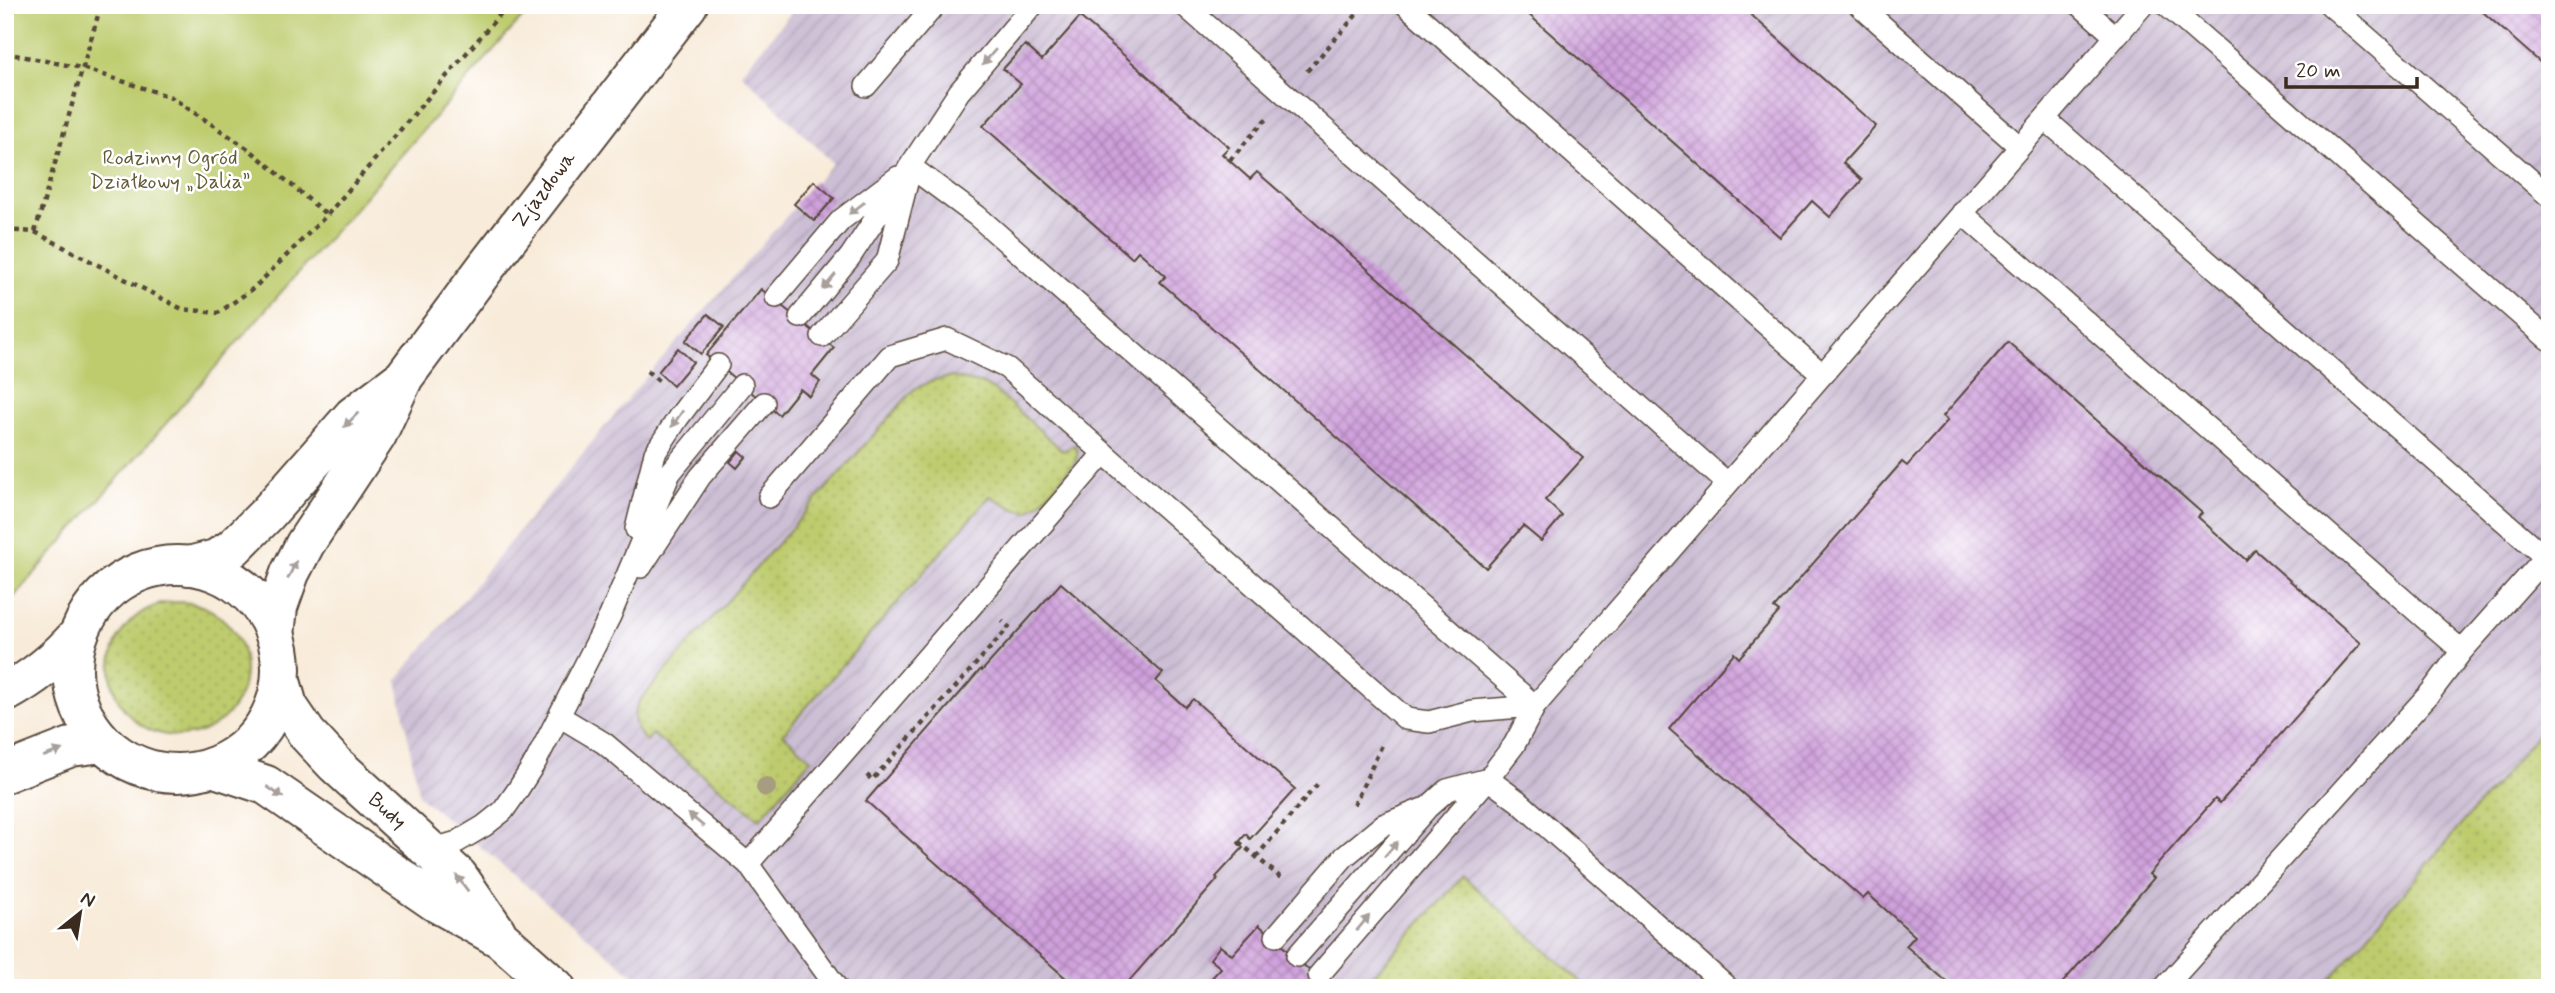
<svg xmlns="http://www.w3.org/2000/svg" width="2555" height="993" viewBox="0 0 2555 993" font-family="Mynerve,sans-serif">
  <defs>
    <pattern id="industrial-furrows" width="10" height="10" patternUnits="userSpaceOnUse" patternTransform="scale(1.75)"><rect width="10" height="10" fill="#ccbed4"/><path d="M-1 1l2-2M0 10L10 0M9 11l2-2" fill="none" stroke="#b0a3b6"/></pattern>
    <pattern id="grass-dots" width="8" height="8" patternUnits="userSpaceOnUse" patternTransform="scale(1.75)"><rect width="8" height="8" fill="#becc6e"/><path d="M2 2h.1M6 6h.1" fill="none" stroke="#a4af5f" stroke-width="1.8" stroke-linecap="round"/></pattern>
    <pattern id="building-cross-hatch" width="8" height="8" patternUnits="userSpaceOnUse" patternTransform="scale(1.75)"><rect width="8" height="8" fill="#d0a1dd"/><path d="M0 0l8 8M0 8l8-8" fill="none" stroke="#aa83b3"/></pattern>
  </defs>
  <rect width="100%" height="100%" fill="#fff"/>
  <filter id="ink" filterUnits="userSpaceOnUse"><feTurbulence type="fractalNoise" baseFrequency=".0143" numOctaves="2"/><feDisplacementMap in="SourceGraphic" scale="14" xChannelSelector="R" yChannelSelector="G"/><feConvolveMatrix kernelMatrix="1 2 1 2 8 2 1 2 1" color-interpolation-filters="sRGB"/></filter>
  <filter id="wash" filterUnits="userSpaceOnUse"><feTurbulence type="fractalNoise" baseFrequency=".00686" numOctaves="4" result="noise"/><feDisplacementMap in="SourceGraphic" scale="28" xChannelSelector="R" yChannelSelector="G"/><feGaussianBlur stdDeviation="1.57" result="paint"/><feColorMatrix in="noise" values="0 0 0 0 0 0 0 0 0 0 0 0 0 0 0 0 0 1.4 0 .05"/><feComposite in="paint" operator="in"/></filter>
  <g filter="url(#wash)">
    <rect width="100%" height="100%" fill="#f8ebd9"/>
    <path fill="url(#industrial-furrows)" d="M798,5h1752v725l-225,258h-737l-125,-112 -101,112h-713l-230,-192 -22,-116 232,-283 204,-234 -92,-90z"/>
    <path fill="url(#grass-dots)" stroke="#7c7b46" stroke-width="2" d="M952,377l31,7 14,8 66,59 11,-6 4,7 -2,9 -35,41 -14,10 -12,-3 -25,-13 -207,238 28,25 -51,60 -108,-85 -5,7c-14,-10 -16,-27 -7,-41l274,-311 20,-9z
      M111 669a67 67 0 1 1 134 0a67 67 0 1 1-134 0Z
      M2550,720v268h-227z
      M1463,876l125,112h-226z"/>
    <path fill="#becc6e" stroke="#7c7b46" stroke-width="2" d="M5,5h528l-528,602z"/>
    <g id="blocks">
      <path fill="url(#building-cross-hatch)" d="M1518,5h222l136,121 -33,37 19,17 -32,37 -18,-16 -32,36z
        M2475,5h75v66z
        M1080,17l149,130 -7,7 28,25 7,-7 326,286 -38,42 17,16 -21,25 -18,-15 -37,42 -326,-286 6,-6 -21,-19 -7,-6 -6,7 -149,-132 38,-42 -18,-15 22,-24 17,15z
        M814,181l20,17 -20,23 -20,-17z
        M761,289l73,59 -22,27 8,7 -11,14 -9,-7 -21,26 -73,-60z
        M708,314l16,13 -23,27 -16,-13z
        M2008,342l194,171 -4,4 48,43 9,-10 106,93 -141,160 -5,-4 -66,75 5,4 -96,110h-104l-48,-42 9,-10 -47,-42 -5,5 -194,-170 65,-76 5,5 40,-46 -5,-4 128,-146 5,4 41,-46 -5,-4z
        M678,348l15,14 -20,24 -15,-14z
        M739,451l7,6 -9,11 -7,-6z
        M1061,583l102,90 -7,8 29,26 8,-8 102,90 -45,50 -4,-5 -8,9 5,5 -27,29 2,2 -95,109h-46l-211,-187 115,-132 1,2z
        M1259,925l70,63h-119l-4,-4 15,-16 -11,-9 10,-13 12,9z"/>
    </g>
  </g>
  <g filter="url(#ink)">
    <use href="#blocks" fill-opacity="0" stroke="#57473a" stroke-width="2"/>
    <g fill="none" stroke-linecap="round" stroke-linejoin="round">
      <g stroke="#57473a" stroke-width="24">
        <path id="service" d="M1184,5l543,478
          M1406,5l416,369
          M1859,5l161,142
          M2080,5l36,32
          M2166,5l382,334
          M2330,5l220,192
          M866,86l69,-81
          M2045,119l500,438
          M911,167l66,49 558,490 -21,39 -26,34 -169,196
          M1962,213l500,438
          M776,297l65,-77 57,-43
          M800,317l50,-60 109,-165 74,-87
          M822,336l65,-75 20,-78
          M769,497l121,-141 57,-17 60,29 399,351 23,3 43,-11 63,-5 608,-701
          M636,529l19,-76 23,-35 40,-53
          M641,567l59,-90 64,-74
          M559,716l45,27 144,121
          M430,850l27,-8 27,-16 19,-15 14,-20 19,-30 74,-145 60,-143 72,-88
          M1276,936l68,-79 39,-32 40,-16
          M1297,956l130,-148 20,-18 41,-11 30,22 210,187
          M837,988l-89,-124 356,-411
          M2164,988l267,-296 31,-41 88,-99"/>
      </g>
      <g stroke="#57473a" stroke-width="42">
        <path id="minor" d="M189,566l27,-7 17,-11 33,-33 87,-99 46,-35
          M275,635l3,-28 12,-34 15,-29 72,-109 27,-58 82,-110 202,-262
          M281,681l7,25 19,28 28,30 123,112 38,55
          M212,767l54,18 171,118 64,36 55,49"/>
      </g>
      <g stroke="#57473a" stroke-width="42">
        <path id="tertiary" d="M73 669a104 104 0 1 1 208 0a104 104 0 1 1-208 0Z
          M5,693c29,-15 52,-34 74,-59
          M5,773l66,-26 32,-4"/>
      </g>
      <path stroke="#57473a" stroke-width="4.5" stroke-dasharray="5 5" stroke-linecap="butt" d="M5,53l77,15 89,29 79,53 77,65
        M1307,71l58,-66
        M1230,160l36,-41
        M5,230l30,2 66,-227
        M35,232l147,77 36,4 36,-25 73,-73 181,-210
        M647,371l15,13
        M867,775l5,5 137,-153 -7,-6
        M1354,805l29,-62
        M1239,842l42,36
        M1256,857l64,-76"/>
      <use href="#service" stroke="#fff" stroke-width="21"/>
      <use href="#minor" stroke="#fff" stroke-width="38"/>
      <use href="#tertiary" stroke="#fff" stroke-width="38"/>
    </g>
    <circle fill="#a69c7f" cx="766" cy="787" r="10"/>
    <defs><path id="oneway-solid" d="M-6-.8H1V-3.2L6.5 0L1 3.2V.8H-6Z" transform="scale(1.75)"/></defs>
    <g fill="#a79f9a">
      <use href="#oneway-solid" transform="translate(989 57) rotate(131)"/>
      <use href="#oneway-solid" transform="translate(857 208) rotate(143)"/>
      <use href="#oneway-solid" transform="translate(829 282) rotate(130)"/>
      <use href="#oneway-solid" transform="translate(677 419) rotate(125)"/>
      <use href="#oneway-solid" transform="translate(351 420) rotate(135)"/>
      <use href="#oneway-solid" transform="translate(292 570) rotate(-65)"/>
      <use href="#oneway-solid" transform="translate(53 753) rotate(-20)"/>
      <use href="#oneway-solid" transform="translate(275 792) rotate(34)"/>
      <use href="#oneway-solid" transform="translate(696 820) rotate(-140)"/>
      <use href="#oneway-solid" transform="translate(1391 849) rotate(-49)"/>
      <use href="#oneway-solid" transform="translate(462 883) rotate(-127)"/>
      <use href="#oneway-solid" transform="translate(1363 923) rotate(-50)"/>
    </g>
  </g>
  <g text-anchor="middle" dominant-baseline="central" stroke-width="5" stroke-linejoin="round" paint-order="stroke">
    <g font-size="21" fill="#625b36" stroke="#fff">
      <text x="170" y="158">Rodzinny Ogród<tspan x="170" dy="24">Działkowy „Dalia”</tspan></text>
    </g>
    <g font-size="21" fill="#3b2a1e" stroke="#fff">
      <text transform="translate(544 190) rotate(-53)">Zjazdowa</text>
      <text transform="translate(387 811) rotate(42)">Budy</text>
    </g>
  </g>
  <rect width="2555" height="993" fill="none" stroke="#fff" stroke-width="28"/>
  <g transform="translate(80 913) rotate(30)" stroke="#ffffff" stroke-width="5" paint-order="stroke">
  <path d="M0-5L12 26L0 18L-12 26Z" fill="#3b2a1e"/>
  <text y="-10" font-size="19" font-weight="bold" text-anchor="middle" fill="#3b2a1e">N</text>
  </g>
  <path d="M2286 77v10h131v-10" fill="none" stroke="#3b2a1e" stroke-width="3.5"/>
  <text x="2296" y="77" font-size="21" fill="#3b2a1e" stroke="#ffffff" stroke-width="5" paint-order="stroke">20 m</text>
</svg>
